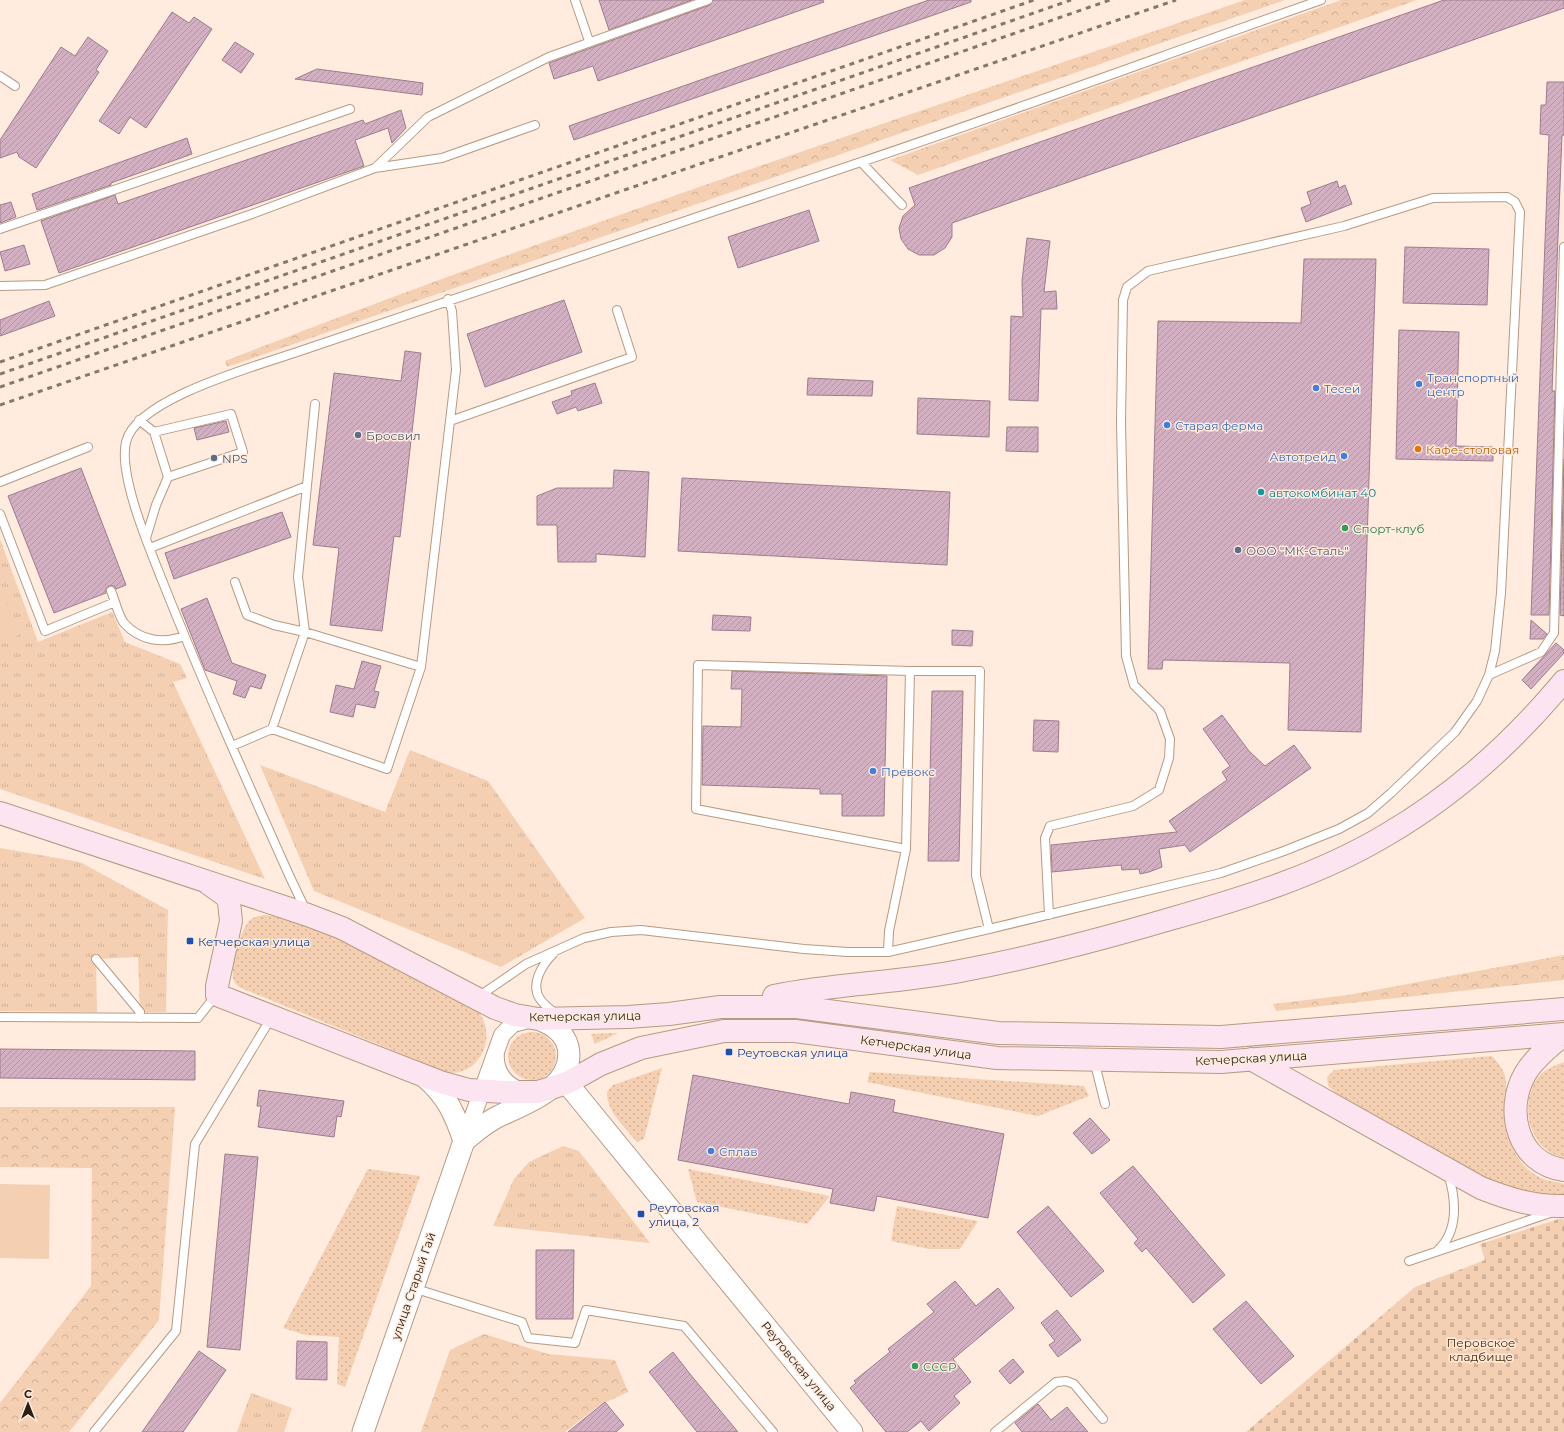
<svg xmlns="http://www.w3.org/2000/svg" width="1564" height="1432" viewBox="0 0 1564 1432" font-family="Montserrat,sans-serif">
  <defs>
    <pattern id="grass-dots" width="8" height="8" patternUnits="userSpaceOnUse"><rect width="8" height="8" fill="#f4cfb2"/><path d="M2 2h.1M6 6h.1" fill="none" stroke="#d1b198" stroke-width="1.8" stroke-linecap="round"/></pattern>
    <pattern id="forest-crowns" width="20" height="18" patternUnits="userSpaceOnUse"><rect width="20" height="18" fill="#f4cfb2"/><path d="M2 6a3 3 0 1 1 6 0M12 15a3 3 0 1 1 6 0" fill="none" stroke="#d1b198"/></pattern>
    <pattern id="cemetery-stones" width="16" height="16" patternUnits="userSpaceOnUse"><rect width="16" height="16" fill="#f4cfb2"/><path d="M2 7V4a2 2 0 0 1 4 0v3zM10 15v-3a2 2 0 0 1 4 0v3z" fill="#d1b198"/></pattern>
    <pattern id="park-tufts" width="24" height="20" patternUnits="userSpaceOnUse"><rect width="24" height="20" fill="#f4cfb2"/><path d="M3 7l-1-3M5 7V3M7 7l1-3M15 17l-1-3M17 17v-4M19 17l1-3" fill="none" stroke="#d1b198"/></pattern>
    <pattern id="building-hatch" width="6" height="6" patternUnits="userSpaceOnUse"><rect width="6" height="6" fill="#d2afc1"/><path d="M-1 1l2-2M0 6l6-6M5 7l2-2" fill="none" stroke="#b496a5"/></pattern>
  </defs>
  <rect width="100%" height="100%" fill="#ffecde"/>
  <path fill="url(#grass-dots)" d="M264,915l13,1 61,22 139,72c21,24 5,65 -29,63l-207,-85c-4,-3 -7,-5 -8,-10 -2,-12 8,-49 16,-57 4,-4 9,-5 15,-6z
    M508 1056a24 24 0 1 1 48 0a24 24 0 1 1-48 0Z
    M618,1033l-23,11 -4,-10z
    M1492,1056c4,5 9,10 11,15 6,11 2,28 1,40 -1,27 15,60 42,69 6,2 12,2 18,4v13l-17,1 -62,-17 -145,-84 -12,-11 -1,-9 7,-7z
    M1564,1062v96c-34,-7 -45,-51 -28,-78 6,-10 18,-14 28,-18z
    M662,1068l-18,71 -7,3c-11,-14 -31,-31 -30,-50l6,-7z
    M870,1072l214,14 5,10 -51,20 -171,-34z
    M368,1169l52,7 -75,211 -8,-3 2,-47 -33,-2 -23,-7z
    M688,1169l142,27 -23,28 -110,-22z
    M897,1206l81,15 -18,28h-31l-38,-8z"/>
  <path fill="url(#forest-crowns)" d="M1245,0h40l-1058,367 -2,-6c336,-131 679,-244 1020,-361z
    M1341,0h76l-499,175 -28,-15z
    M1564,955v25l-288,31 -3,-7 75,-9z
    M0,1107h175l-16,213 -90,112h-69v-29l91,-117 1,-118 -92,-1z
    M484,1334l64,20 67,6 13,32 -28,13 -35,27h-144l29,-82z"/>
  <path fill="url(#cemetery-stones)" d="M1562,1218l2,2v212h-318l169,-145 70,-27 -5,-16z"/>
  <path fill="url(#park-tufts)" d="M0,539l38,103 74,-30 13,30 55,22 7,14 -14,4 92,197 -265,-90z
    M410,750l78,31 97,137 -84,49 -187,-76 -54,-126 125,47z
    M0,848l80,14 88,48 -2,102h-26l-2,-55 -42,2 1,53 -97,-1z
    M563,1146l16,5 71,92 -157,-17 21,-47 15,-17z
    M251,1393l41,15 -8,24h-47z"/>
  <path fill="#f4cfb2" d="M0,585l19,50 -19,7z
    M0,1184l50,1 -1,74 -49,-1z"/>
  <path fill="url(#building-hatch)" stroke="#9d7c8d" d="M599,0h93l-83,30z
    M713,0h110l1,2 -226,79 -5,-15 -39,13 -5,-16 161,-58z
    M929,0h42v2l-397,138 -5,-14z
    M1444,0h120v8l-612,215v14l-7,11 -11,7h-15l-11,-6 -7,-10 -2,-11 4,-12 12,-11 -6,-17z
    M172,12l17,11 5,-6 18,12 -66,99 -16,-11 -11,17 -20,-13z
    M88,37l20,14 -12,19 3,2 -63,96 -17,-11 -2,-5 -17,6v-18l61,-93 14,9z
    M235,42l19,12 -13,19 -19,-13z
    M317,69l106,14 -1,12 -127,-16z
    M1547,82h17v53h-2l-10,256h3l-6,224h-18l18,-480 -9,-1 1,-29h5z
    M401,110l5,18 -14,15 -4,-15 -33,12 9,26 -305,107 -18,-52 74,-26 3,9 245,-84 2,4z
    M187,138l5,16 -81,29v2l-74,25 -5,-16z
    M1337,181l2,7 6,-3 7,19 -46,18 -5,-14 10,-4 -4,-12z
    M11,202l5,15 -16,6v-18z
    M809,210l10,31 -81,27 -10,-31z
    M1027,238l23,3 -6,51 12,-1 1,18h-16l-3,92 -29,-1 2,-84 12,1 -1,-36z
    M24,245l6,19 -25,7 -5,-19z
    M1405,247l84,2 -2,56 -84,-2z
    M1304,259h72l-15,473 -73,-2 2,-67 -127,-3 -1,9h-14l10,-348 143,2z
    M564,300l18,52 -97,35 -18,-53z
    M49,301l6,15 -55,20v-16z
    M1399,330l60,2 -3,114 37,1v14l-97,-2z
    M405,351l16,2 -21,184 -6,-1 -12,95 -52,-6 9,-77 -26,-3 21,-172 67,8z
    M808,378l65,3 -1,15 -65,-1z
    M595,383l7,20 -24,8 -2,-4 -19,7 -5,-12 20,-7 -1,-4z
    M918,398l72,3 -1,36 -72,-3z
    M226,421l3,11 -32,8 -3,-12z
    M1007,427h31v25l-32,-1z
    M1564,459v157l-4,-1z
    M81,468l45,117 -10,4 -2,-3h-5l-3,2v5l-52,20 -46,-117z
    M614,470l35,2 -4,85 -49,-3v8h-38l-1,-37h-20v-29l20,-8h56z
    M682,478l268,14 -3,73 -269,-14z
    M282,512l9,25 -117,42 -9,-26z
    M207,598l25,65 34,12 -5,14 -11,-3 -5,12 -12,-4 4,-13 -32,-11 -24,-61z
    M713,615l38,2 -1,14 -38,-1z
    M1531,620l16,14 -4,5h-13z
    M952,630l21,1 -1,15 -20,-1z
    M1556,643l8,7v3l-33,36 -9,-9z
    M362,661l19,5 -7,25 5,1 -4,16 -19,-4 -3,13 -23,-5 6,-27 18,4z
    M732,671l155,5 -3,140h-42v-22h-22v-5l-118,-4 1,-59 38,1 1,-38h-11z
    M932,691h31l-4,170h-31z
    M1222,715l27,36 16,15 29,-21 17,23 -121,84 -5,-7 -26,4 3,18 -13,5 -9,2 -1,-5 -17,1 -1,-5 -69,7 -1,-27 126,-13 -8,-11 58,-41 -5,-8 8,-6 -27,-37z
    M1034,720l25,1 -1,31 -25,-1z
    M0,1049l195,2v29l-195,-2z
    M693,1075l156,29 2,-12 44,8 -2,12 111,22 -16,84 -111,-22 -3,15 -44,-8 3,-14 -155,-29z
    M259,1090l85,11 -3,16 -4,-1 -3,21 -76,-10 3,-21h-4z
    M1090,1118l20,22 -18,14 -19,-21z
    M225,1154l33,3 -18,193 -33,-3z
    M1133,1166l92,109 -32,28 -47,-55 -4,4 -8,-9 4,-4 -38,-46z
    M1048,1206l56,65 -33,26 -54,-65z
    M536,1250h38l-1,69h-37z
    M955,1281l21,25 22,-18 16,20 -61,51 18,23 -17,14 6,7 -31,28 -8,-10 -14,11h-21l-36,-44 6,-5 -2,-2 36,-29 -2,-3 46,-37 -7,-8z
    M1246,1301l48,55 -33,28 -48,-55z
    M1057,1310l24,30 -23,17 -9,-12 6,-4 -14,-18z
    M297,1341l30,1v38l-31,-1z
    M199,1351l27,19 -43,62h-41z
    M673,1352l17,22 48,58h-41l-48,-60z
    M1013,1359l11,13 -14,12 -11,-13z
    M605,1402l19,23 -8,7h-48z
    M1038,1404l13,16 16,-13 21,25h-66l-7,-9z"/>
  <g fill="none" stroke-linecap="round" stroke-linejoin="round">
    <g stroke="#b79a83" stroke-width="10">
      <path id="service" d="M575,0l14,41
        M0,76l15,10
        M861,162l41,43
        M375,168l67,-10 93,-33
        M0,229l350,-120
        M0,286l45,-1 207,-71 123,-46 53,-51 121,-60 159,-57
        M139,420l15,12 77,-18 12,38 -75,25 -12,28 -10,33
        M450,421l182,-64 -15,-47
        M154,432l14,45
        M0,482l88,-35
        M0,514l45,117 70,-29
        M150,548l157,-62
        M235,582l12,33 27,10 31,7 -7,-55 17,-173
        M111,591c4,9 7,24 13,32 16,18 39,21 60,13
        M910,671h70l-4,205 13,53
        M1489,675l52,-23 13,-19 10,-386
        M272,729l115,40 34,-102
        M232,746l40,-17 33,-97 116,35 35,-297 -4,-59 -4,-12
        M306,911l-17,-36c-43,-96 -86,-192 -125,-290 -13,-33 -46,-109 -38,-143 10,-44 134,-77 174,-91 185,-64 372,-125 558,-188 155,-52 309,-109 463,-163
        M888,952l1,-21 17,-82 4,-178 -212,-6 -2,144 210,40
        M553,954c-11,11 -23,30 -13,45 4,6 11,11 16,15
        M96,959l44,53 -1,6
        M478,997l48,-33 58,-26 27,-6 30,-2 163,19 44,3h40l101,-23 232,-56 63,-22 55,-22 29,-16 23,-20 64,-61 22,-31 12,-26 6,-24 6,-58 19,-381 -5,-10 -8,-5 -74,1 -89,28 -196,45 -21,16 -4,13 -2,122 5,234 8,29 26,26 10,28 -1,19 -10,32 -26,16 -83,20 -5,12 4,77
        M0,1017l198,1 18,-23
        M1094,1060l11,44
        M1438,1250c21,-19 18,-52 10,-76
        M1409,1261l141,-48
        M413,1288l109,34 6,16 47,5 11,-33 98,16 89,106
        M94,1432l82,-101 19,-187 76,-126
        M995,1432l61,-50 10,-1 8,3 29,35"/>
    </g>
    <g stroke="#b79a83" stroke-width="18">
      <path id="minor" d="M496,1052c-2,19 9,34 27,39
        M464,1141l38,-106 11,-11 19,-5"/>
    </g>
    <g stroke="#b79a83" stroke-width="23">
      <path id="tertiary" d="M425,1077c22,19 30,37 39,64
        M562,1077l290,355
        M363,1432l101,-291c11,-9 22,-19 35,-25 28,-13 77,-30 69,-69 -4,-16 -17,-23 -30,-28"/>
    </g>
    <g stroke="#b79a83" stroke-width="24">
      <path id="secondary" d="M0,813l308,102 34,13 153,80 20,7 23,4 90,-2 41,-3 51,-7h77l201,26 223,4 343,-28
        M209,884l17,12 3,6 2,19 -14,65v9l223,87 29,8 37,2h32l29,-9 34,-19 40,-16 83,-17h71l202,27 224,4 343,-28
        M774,996c63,-13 128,-13 191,-26 69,-13 137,-31 205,-51 74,-21 149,-44 216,-84 67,-39 128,-94 178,-154
        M1564,1034c-13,12 -30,24 -39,40 -21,37 -7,90 39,96
        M1251,1059l230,129c28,11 53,19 83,18"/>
    </g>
    <use href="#service" stroke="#fff" stroke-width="8"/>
    <use href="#minor" stroke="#fff" stroke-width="16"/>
    <use href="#tertiary" stroke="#fff" stroke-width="21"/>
    <use href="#secondary" stroke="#fce4f0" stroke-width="22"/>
    <path stroke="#86776c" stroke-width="3" stroke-dasharray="5 5" stroke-linecap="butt" d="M0,362l1034,-362
      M0,374l1071,-374
      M0,387l1110,-387
      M0,405l1176,-405"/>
  </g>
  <g fill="#3f7fe0" stroke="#ffecde" stroke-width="1.5">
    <circle cx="1419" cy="384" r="4"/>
    <circle cx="1316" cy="388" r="4"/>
    <circle cx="1167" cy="425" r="4"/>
    <circle cx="1344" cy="456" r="4"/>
    <circle cx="873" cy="771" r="4"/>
    <circle cx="711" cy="1151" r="4"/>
  </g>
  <g fill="#5c6f8a" stroke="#ffecde" stroke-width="1.5">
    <circle cx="358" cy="435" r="4"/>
    <circle cx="214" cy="458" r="4"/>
    <circle cx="1238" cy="550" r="4"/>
  </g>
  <circle fill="#e8710a" stroke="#ffecde" stroke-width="1.5" cx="1418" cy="449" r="4"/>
  <circle fill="#0f9aa8" stroke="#ffecde" stroke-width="1.5" cx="1261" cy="492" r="4"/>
  <g fill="#2e9e5b" stroke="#ffecde" stroke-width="1.5">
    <circle cx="1345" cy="528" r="4"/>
    <circle cx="915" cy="1366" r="4"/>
  </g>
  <g fill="#1a4fb4" stroke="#ffecde" stroke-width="1.5">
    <rect x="186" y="937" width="8" height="8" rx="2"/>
    <rect x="725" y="1048" width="8" height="8" rx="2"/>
    <rect x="637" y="1210" width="8" height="8" rx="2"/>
  </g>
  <g text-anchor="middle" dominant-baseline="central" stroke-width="3" stroke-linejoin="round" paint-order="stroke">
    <g font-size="12" fill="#366cbe" stroke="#ffecde" text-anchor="start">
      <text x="1427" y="377">Транспортный<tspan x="1427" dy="14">центр</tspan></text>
      <text x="1324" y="388">Тесей</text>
      <text x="1175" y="425">Старая ферма</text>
      <text x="1336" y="456" text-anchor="end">Автотрейд</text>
      <text x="881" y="771">Превокс</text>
      <text x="719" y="1151">Сплав</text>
    </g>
    <g font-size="12" fill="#4e5e75" stroke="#ffecde" text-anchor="start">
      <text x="366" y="435">Бросвил</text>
      <text x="222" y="458">NPS</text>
      <text x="1246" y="550">ООО "МК-Сталь"</text>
    </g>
    <g font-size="12" fill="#c56008" stroke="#ffecde" text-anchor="start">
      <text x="1426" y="449">Кафе-столовая</text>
    </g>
    <g font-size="12" fill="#0d838f" stroke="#ffecde" text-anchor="start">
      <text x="1269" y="492">автокомбинат 40</text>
    </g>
    <g font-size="12" fill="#27864d" stroke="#ffecde" text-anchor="start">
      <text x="1353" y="528">Спорт-клуб</text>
      <text x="923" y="1366">СССР</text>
    </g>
    <g font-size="12" fill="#164399" stroke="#ffecde" text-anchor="start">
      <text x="198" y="941">Кетчерская улица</text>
      <text x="737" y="1052">Реутовская улица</text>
      <text x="649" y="1207">Реутовская<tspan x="649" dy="14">улица, 2</tspan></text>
    </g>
    <g font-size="12" fill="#291e15" stroke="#ffecde">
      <text transform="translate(585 1016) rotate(-1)">Кетчерская улица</text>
      <text transform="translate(916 1047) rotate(8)">Кетчерская улица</text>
      <text transform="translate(1251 1058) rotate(-3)">Кетчерская улица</text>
      <text transform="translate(413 1286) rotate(-71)">улица Старый Гай</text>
      <text transform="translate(799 1366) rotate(51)">Реутовская улица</text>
    </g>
    <g font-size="12" fill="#4f2800" stroke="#ffecde">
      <text x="1481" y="1342">Перовское<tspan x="1481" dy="14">кладбище</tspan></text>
    </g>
  </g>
  <g transform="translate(28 1404)" stroke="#ffecde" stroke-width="3" paint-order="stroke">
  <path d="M0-3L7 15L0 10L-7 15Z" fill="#291e15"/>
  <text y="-6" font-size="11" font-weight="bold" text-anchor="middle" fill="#291e15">С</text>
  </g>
</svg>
